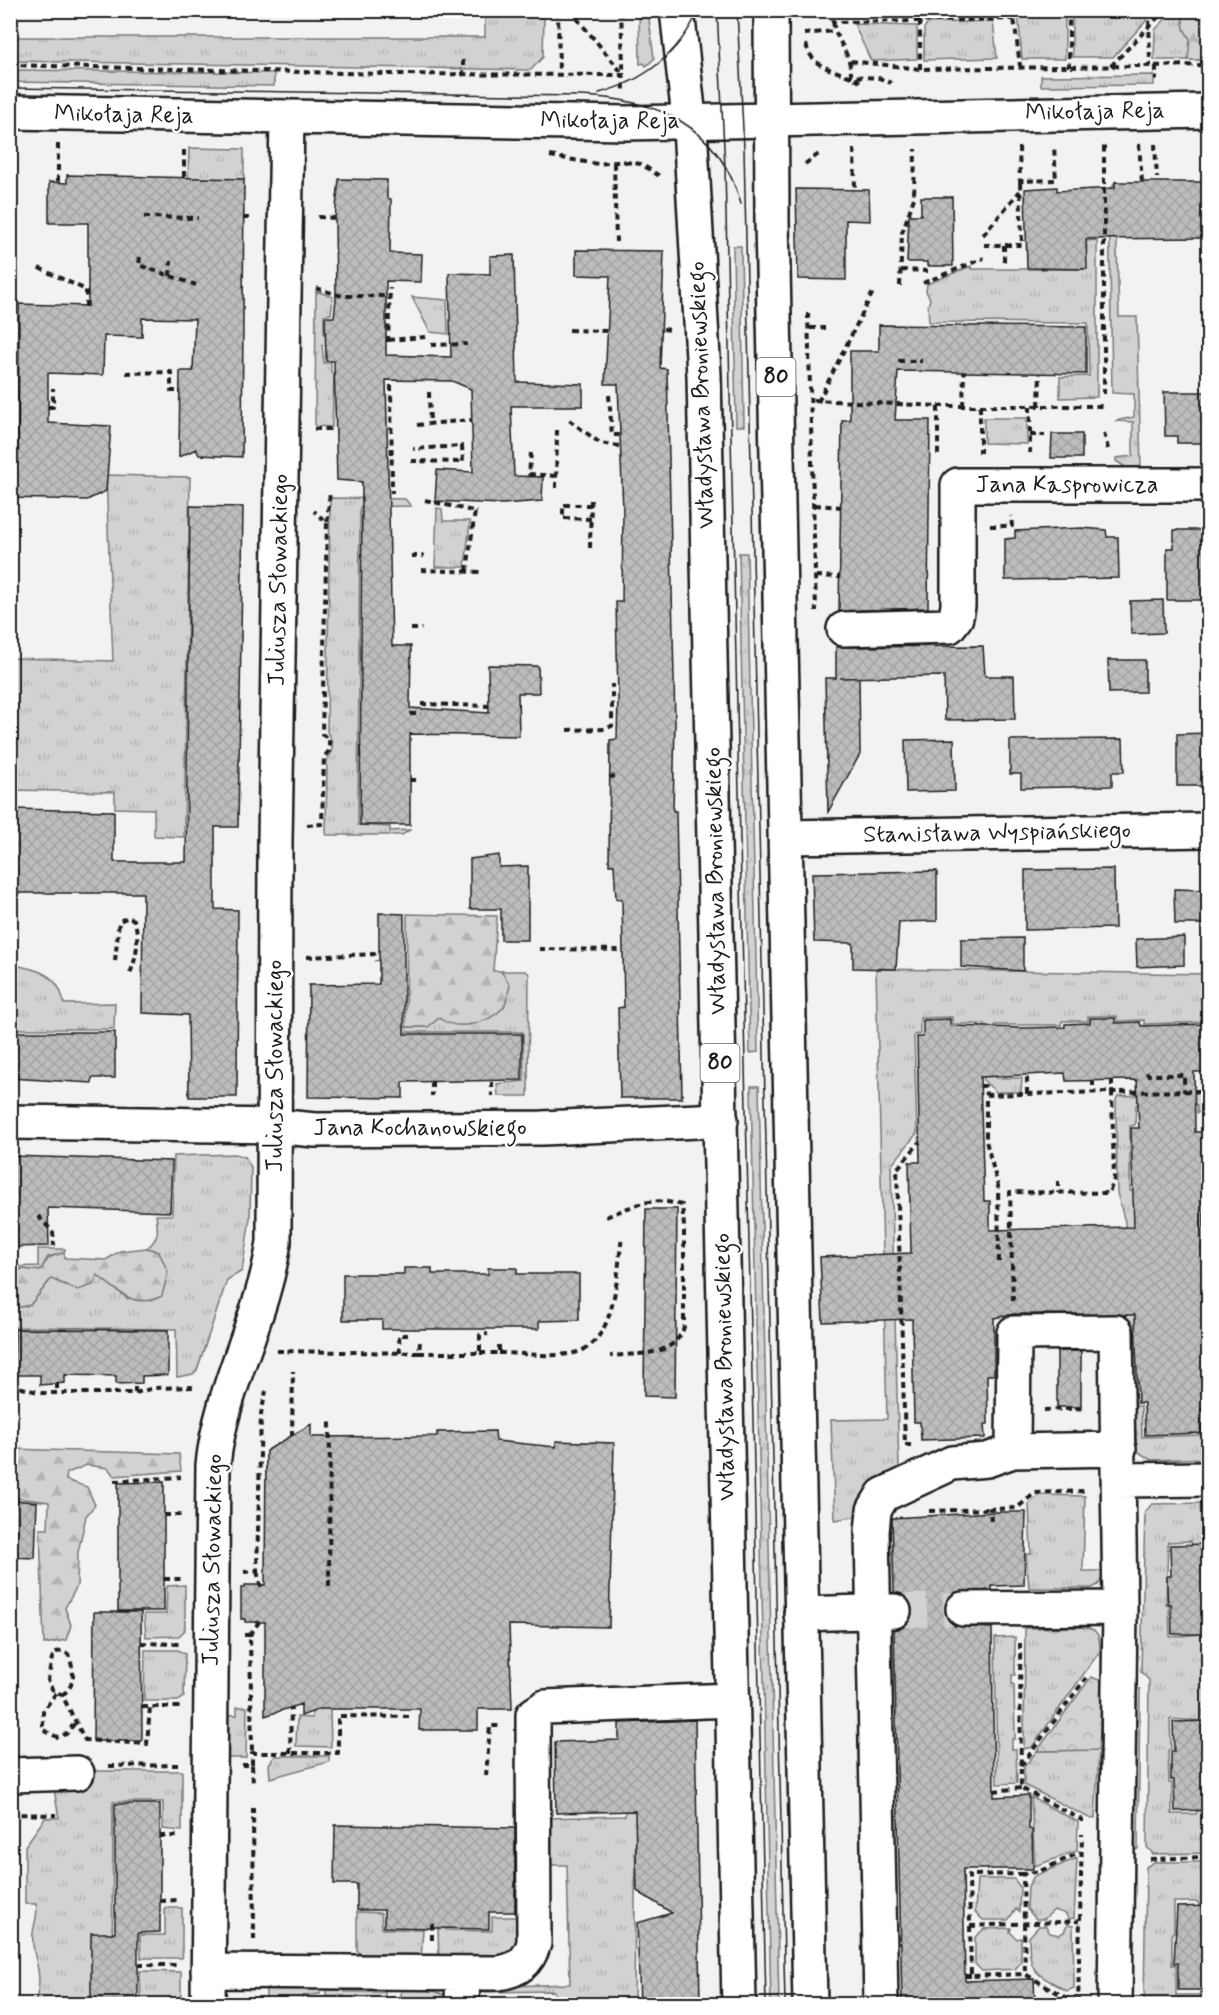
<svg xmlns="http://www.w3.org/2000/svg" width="1219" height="2015" viewBox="0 0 1219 2015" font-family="Mynerve,sans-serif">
  <defs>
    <pattern id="grass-tufts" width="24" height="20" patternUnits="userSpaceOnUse" patternTransform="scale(1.5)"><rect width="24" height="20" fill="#d2d2d2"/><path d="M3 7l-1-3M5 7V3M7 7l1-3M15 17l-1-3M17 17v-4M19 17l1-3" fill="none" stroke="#b4b4b4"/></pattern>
    <pattern id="forest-firs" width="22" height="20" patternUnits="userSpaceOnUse" patternTransform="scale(1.5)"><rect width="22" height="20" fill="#d2d2d2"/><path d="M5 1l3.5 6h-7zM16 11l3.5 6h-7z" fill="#b4b4b4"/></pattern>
    <pattern id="park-crowns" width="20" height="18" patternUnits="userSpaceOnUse" patternTransform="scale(1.5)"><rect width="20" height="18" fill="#d2d2d2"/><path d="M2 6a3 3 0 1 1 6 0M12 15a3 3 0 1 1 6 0" fill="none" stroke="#b4b4b4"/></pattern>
    <pattern id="building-cross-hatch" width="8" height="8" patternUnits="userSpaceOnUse" patternTransform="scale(1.5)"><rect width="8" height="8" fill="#bdbdbd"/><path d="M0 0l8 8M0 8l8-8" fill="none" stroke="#a2a2a2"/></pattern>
  </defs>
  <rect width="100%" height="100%" fill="#f2f2f2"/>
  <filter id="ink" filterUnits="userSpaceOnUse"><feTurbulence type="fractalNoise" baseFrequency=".0167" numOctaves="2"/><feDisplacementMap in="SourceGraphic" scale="12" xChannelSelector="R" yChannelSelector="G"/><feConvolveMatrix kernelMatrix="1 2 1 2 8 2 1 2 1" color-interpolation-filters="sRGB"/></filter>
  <g filter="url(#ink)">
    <path fill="url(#grass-tufts)" stroke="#777" stroke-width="1.5" d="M535,11l9,7 -1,39 -12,13 -520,-9v-24h474v-25z
      M1018,11h47v48h-43z
      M1072,11h74v10l-33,36h-41z
      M1173,11h35v49h-54l1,-30z
      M993,21l4,37 -73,2v-32l4,-5z
      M854,24l63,2v33l-46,2z
      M11,70l263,3v13l-263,-4z
      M1154,75v10l-113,1v-10z
      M189,148l55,1v30l-56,-1z
      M1115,182l4,135h18l4,150 -14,1 -11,-7v-3l17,-2v-34l-18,-1 19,-4v-23l-22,-1 -3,-201z
      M1097,240v157l-37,1v-21l29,-1 -1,-53 -159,-1 -1,-16 2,-7 -4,-8 1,-7 44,-18v3h115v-28z
      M733,246h8l3,180h-8z
      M316,291l17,6 -2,17 -7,1v19h11l-1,10 -12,1 2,18h7v10h3l-2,54 -17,-1z
      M412,297l35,3 1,34 -18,-2z
      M984,418h43v26l-43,-1z
      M106,475l84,2 -6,360 -30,-1v-27l-39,-1v-16l-104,-2v-132l102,3z
      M330,498l75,1 6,7 -51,1 -2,318 32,2v4l20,-1 -8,5h-76l1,-75c7,-11 7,-17 0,-28z
      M437,508l5,1 1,12h27l-5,46h-30z
      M739,553h8l11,499 -8,1z
      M11,965c26,3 49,10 53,39l51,-1 -1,26h-103z
      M876,969l332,5v48l-64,2v-4l-27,1v-5h-29v5h-26l-1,4h-66v53h27l-1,14h-25l-13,-12 -1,-20h4l-1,-36h-33v-7l-32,1v16l-6,1 3,98 -26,33 8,303 -17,11 -24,36 -23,4 -4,-100 56,-1z
      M501,971h25l3,3 -1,122h-30l-1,-12 27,-3 -1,-49h-119v-5h23l12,-9 71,-32z
      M751,1086h8l20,918h-8z
      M1200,1093l6,4v13l-9,3v-8h-61l-1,20 -5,1v65h7l2,57 -14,1v-27l-8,-29 -1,-93 2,-4z
      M235,1154l10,3 6,10 -1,51 -8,53 -15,9 -30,90 -4,4 -16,3 -1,-48 -165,-2 -1,-18 20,-4 22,-27 44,-4 32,25 31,-47 -12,-4c13,-10 11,-18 9,-33h16l2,-59z
      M38,1249h27l-1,4 -16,4 -8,14 -18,-2 -11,4 -1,-6 28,-1z
      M1126,1296h15l-1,57 -7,1 3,52h5l1,31 62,-2 -1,-23h5v46l-57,2 -14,-9 -3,-47 -7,-1z
      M1039,1495l46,1 -2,75h23l-8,14 -6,3h-63l-3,-34h5l-2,-50z
      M1208,1503v29l-7,-1v14h-9l-1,-4 -23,1 -2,63 3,1 1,31 32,-3 1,11h5v65h-5l1,11 -34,-2 1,31h-3l1,33h3v31h24l1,-3 8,-1v11l3,1v31l-55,1 -6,-7 2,-167 -8,-8 4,-160 7,-8z
      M185,1585v45l-6,6 -33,1 -2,-23h22l1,-28z
      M313,1622l16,52 2,73 -35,-1 1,-29 15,1z
      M1082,1627c17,2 18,9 18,24l-68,96 -8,2 1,-121z
      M1015,1637v38h-3v9l2,1 1,54h-3v10h4l1,34 -20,1 -2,-146z
      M145,1650h33l7,4 -1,43 -6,4h-34z
      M1133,1688l7,1 -2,160 -11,4z
      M237,1707h10l-1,51h-21v-43h12z
      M1099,1750l-4,68 -4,1 -67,-34v-18l13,-16z
      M275,1756h54v6l-59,16 -1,-14z
      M96,1771h86v60l-19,-2v-27h-50l-1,202h-78c13,-32 -4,-46 -1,-71 1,-11 6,-18 3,-29h-11v-58l20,-28h14l-5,-29 13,1z
      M1031,1797l47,25 -1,29 -42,15z
      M636,1806l-2,198h-79l-1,-13 -72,1v-5l88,-3 -3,-119h-19l-2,-47 79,-2v-9z
      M1077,1858l-3,60 -6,1 -2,-5 -12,-4 -10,9h-8l-9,-10 1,-23 6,-10z
      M1154,1862h54v31h-3v12h-6l-1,-3h-24v30l-2,1v32h4v30h23l1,-3h8v12h-64l2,-137z
      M977,1879h37l6,8 -1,25 -3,-3 -8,11h-25l-8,-8z
      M165,1908h17v50h-41l-1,-23h25z
      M357,1912l24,1 1,16h41l-2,31h-56l-8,-10z
      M492,1917h24l2,27 -26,19 -53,-2 -1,-34h8v3l46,1z
      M1067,1925l6,1 1,62 -7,3c-31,-19 -38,-15 -38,-54l10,-11h7l4,7 9,2 5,-3z
      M1011,1928l-1,4 7,7 4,-1v24l-6,7 -33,2 -7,-7v-27l9,-8z
      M140,1971l41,1v32h-40z
      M266,1986h54v8l-17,2v8h-37z
      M344,1986l1,6h40v12l-40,-1 -1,-7h-17v-9z
      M401,1990c17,1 41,-4 51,13l-51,1z"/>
    <path fill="url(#forest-firs)" stroke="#777" stroke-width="1.5" d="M1182,10l26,1v49h-20l2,-21 -6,-10z
      M407,914l90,2 -4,55h8l9,14c-2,7 -3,18 -7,23 -16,16 -45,24 -64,10l-11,9h-22z
      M147,1248l12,4 9,20 -6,24c-29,14 -43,-5 -65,-21l-4,10 -15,5 -27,-11 -21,26 -19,4v-36l11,-4 18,2c7,-12 10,-16 24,-18l1,5 41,2 14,-9z
      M10,1449l169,5 2,17 -67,5 -6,-8 -21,-3 -20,8 -1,7 21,7 8,18 -9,11 -8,36 -1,34 -12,22 6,17 -5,15 -22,4 -4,-115h8l1,-27 -32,-4 -6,-13z"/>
    <path fill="url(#park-crowns)" stroke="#777" stroke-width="1.5" d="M1091,1677l11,4 -3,69 -62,1z"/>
    <path fill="#d2d2d2" stroke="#777" stroke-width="1.5" d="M639,11h9l6,48 -8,7 -2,-3 -4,1z"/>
    <path fill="url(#building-cross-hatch)" stroke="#1c1c1c" stroke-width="1.5" fill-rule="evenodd" d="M67,175l177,4 -2,278 -43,-2 -3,-6 -17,8 1,-86h13l2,-52 -53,-1v19l-38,-1 -1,39 -55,-2v50l63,3 -5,65 -19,9 -77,-2v-38h8l1,-156 69,2v-83h-39v-41l18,1z
      M339,179l48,1v18l4,1 -1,54 32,1 -1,28 -35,-1v74l65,2 -2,-84 41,1v-18l24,-1 3,127 66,2v22h-72l3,70 29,1 -1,24 -40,3 -67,-3 2,-31 36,2 -2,-83 -19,-8 -66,-1 6,266h19l-1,62 79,5 -1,-48 50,1 1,27h-21l1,43 -109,-2v91h-50l2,-343 -25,-2 -3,-119h-8l-1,-44h9l2,-18 -1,-81z
      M1115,182h94v56l-123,1 1,30 -60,-1 -2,-79 32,-2v4l58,-3z
      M796,189l73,1 1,31 -24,-1v60l-48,-1z
      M921,197h31l1,69h-26v-4h-20l2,-47h12z
      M576,250l88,1 -4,117 7,1 8,354 -2,88h3l6,287h-62l-2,-90 6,-1 -2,-108h-6l-2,-34h-5l1,-125 7,-1 1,-41 -2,-96h6l1,-91 -5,-127h-13l5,-108 -34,-1z
      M879,325l207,2v47l-188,-3 -3,49h35l-2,188 -89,3 3,-191h8v-69h29z
      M1164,392h45v51h-32v-7h-12z
      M1052,434h30v24h-31z
      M190,506l53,1 -5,320h-23v82l23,1 -1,187h-48l-1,-82 -46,-2 1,-120h-133v-84l104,2v51h72z
      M1082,528l24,2 1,7h11l1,41 -114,2v-41l10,-1v-7z
      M1174,530h35v70h-42v-52h7z
      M1163,600l1,33 -33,1 -1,-33z
      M983,646l2,30h29l1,43 -70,1 -1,-44 -104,2h19l1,76 -32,58 -3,-134h11v-31z
      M1108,660h37v32l-36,1z
      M1209,733v53h-32v-52z
      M954,739l1,52 -49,1 -1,-52z
      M1123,739l1,33h-12v14l-91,2v-14h-11v-34z
      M499,855v12l29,-1v74h-27v-31h-31v-50z
      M1114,869l1,59 -90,2v-60z
      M937,871v50l-38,1 -3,47 -43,-1v-25l-39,-1 -2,-69z
      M1174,889l35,1v34h-34z
      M379,913l25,1v120h118v46l-119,2v16l-95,-1 1,-112 70,-1z
      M1184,937v28l-47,2 -1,-28z
      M1023,938v33l-62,-4v-28z
      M1090,1018h25v5l25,-1 1,4 68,-2v48h-15l1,60h7l3,146 2,131h-6v24l-56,2 -1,-32h-6l-3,-88 -121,-1 -20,4v57h-7l1,49h-4l1,14 -64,2 -1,-18h-6l-2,-103 -89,3 -3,-65 91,-4 -2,-91h11l-3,-125h6v-17l27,-1v7l73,2 42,-1v-3l25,-1zM1065,1073l1,8 71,-1 2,48h-8l3,99 -144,3v-29h-6l-4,-124z
      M10,1032h105v46h-23v5l-82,-5z
      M10,1156l162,5 -2,51 -122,-4 1,38 -39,1z
      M646,1209h31l-2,188 -31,-1z
      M404,1268h28v6h56v-6h29v6h62v46l-40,1v8h-157v-9h-39v-46h61z
      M15,1329l153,1v45l-26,1v7l-26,1v-8l-51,-1v8l-25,2v-10h-26z
      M1057,1351h24v56h-24z
      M311,1424v13l126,-1v-4l58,-1 1,10 60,6v-6l58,2 -5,184 -100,-2 3,84h-34v21h-59l1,-21h-100l-19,7v-12l-36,12v-94h-20v-3h-4v-31h4v-3h20l1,-134z
      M164,1482v129h-46v-128z
      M10,1500l27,2 -2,56 -25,-1z
      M995,1512h31l-2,73 -32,1v4l-38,3 -7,6 -3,11 3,9 7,7 38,2 2,169 35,-2v34l3,1 1,39h-70l2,112 69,-2 1,25h-133l-8,-374 10,-3 7,-8 2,-8 -3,-10 -8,-7 -8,-2 -2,-74z
      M1209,1544v90h-37l-1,-30h-3l-1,-16v-12h4l-1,-31z
      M94,1612h47l1,129h-49z
      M695,1720l5,284h-60l-3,-81 35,-10 -35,-22 -2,-80 -79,2 -1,-71 64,-2v-17z
      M1209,1721v89l-34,1 -1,-31h-3v-28h3l-1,-30z
      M115,1804h45v128l-22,1v71h-47v-71h24z
      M335,1825l180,3v84h-26v17l-105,-2v-17h-27v-26h-23z
      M1209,1906v84h-31v-27h-4l3,-56z"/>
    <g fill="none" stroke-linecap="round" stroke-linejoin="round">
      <path stroke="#d2d2d2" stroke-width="33" stroke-dasharray="33 16" stroke-linecap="butt" d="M894,1611l69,-2"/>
      <g stroke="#1c1c1c" stroke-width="38">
        <path id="street" d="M10,112l616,11 582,-12
          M844,629l105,-3 7,-9 2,-11v-121h250
          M786,837l422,-7
          M10,1122l264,4 41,4 227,-2 179,-8
          M1013,1451l1,-118 102,-1 4,276 -5,396
          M1120,1480l88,-1
          M963,1609l157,-1
          M801,1614l93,-3
          M10,1775l67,-2
          M208,1971l290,2c20,-3 30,-10 36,-30l-1,-228 12,-8 188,-7
          M208,2004l5,-539c8,-78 50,-146 61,-223l1,-401 12,-723
          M462,2004l1,-31
          M881,2004l-9,-472 2,-22 9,-15 69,-32 35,-3 26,-9 106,-2"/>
      </g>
      <g stroke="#1c1c1c" stroke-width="38">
        <path id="primary" d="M677,10l13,117 14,248 35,1629
          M771,10l1,211 38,1783"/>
      </g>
      <path stroke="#1c1c1c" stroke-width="4" stroke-dasharray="6 4.5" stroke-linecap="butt" d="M558,10l1,66
        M570,10l53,64
        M621,10l3,81
        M1013,10l7,56
        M1069,10v57
        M1149,10l1,56
        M832,19l1,3 87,-1v-3
        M833,22c4,22 18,30 18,54l28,2 12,5
        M804,34l30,-3
        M806,44c7,29 34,24 54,38v4
        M463,60v15
        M851,61l69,8 288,-4
        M10,65l374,9 239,1
        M1111,66l54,-56
        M1156,66v14
        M920,69v-48l94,-2
        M58,144v38
        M1139,144l3,38
        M1155,144l2,34
        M1019,147l1,34 36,-1 -2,-34
        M854,149l1,41
        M550,156l48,8 27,-3
        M625,162l16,2 20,13
        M614,163l2,79
        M805,164l15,-11
        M184,177v-29
        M144,217l54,1
        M318,217l17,1
        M243,218h9
        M983,235l37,-44
        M984,245h38l-2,-64
        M1004,245v21
        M140,257l-1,8 57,20
        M39,268l47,22v18
        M901,270l28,1
        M170,276l1,-15
        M923,283l61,-25
        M900,286l2,-53 12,-35 1,-49
        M316,288l26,8h48
        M808,313l8,298
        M810,328h15
        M663,329l8,1
        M569,330l39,1
        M386,340h2l2,-52
        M388,340l38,-3
        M431,345l36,-1
        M10,353l8,-2
        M898,361h24
        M126,373l45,-1v19h8
        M391,385l1,108
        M429,392l1,32
        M1104,394v-249
        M609,395l3,40h7
        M813,400l125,6v50h2
        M818,402l56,-112
        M938,406h166
        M963,406l1,-34
        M980,406v47
        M1030,406v47
        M1039,406l1,-33
        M48,407h5v-19
        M569,420l31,23 19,3
        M417,425l54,-5
        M314,429h21
        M1104,433l5,20
        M1030,435h15
        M531,453l-2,21 27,2
        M411,461l52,1 -1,-16 -49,3
        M556,488l1,-58
        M425,500l52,12
        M591,505h-28v13l28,1
        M815,505l26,2
        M327,522l3,-31
        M990,526h22l-1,-10
        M590,548l1,-52
        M411,556h13
        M421,570l59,2
        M467,571l8,-60
        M816,576l24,1
        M411,629h11
        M421,704l68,2
        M410,714h11
        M567,730l38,-1 7,-3v-42
        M609,777l7,-1
        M410,780h9
        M307,825l15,-1 2,-67 5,-6v-11l-7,-6 5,-211 -13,-12
        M539,949l84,1
        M307,957l67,-3 2,7
        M115,961l4,-40 10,-4 5,3c6,15 3,40 -5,55
        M1147,1072l1,3h36v17
        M1093,1080v13
        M1112,1080v12l93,-1 3,5
        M432,1082v14
        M492,1082v14
        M980,1086h5l1,9
        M1027,1094v-20
        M1203,1176h5
        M1058,1181v12
        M38,1216l15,16 1,14
        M606,1217c30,-12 43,-21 76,-12l2,21v101c-10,31 -46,26 -74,29
        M999,1262l-1,-76 -12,-45v-46l126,-3 2,87 -5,14 -99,-1 3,110
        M277,1351l142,2 1,-12
        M400,1353l-1,-18h10
        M419,1353h61v-18l8,-1
        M480,1353h19v-12
        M499,1353c24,0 52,5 75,0 43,-9 43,-82 48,-117
        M57,1383v10
        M10,1385l32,8h93l19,-5 41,-1
        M135,1393v-10
        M1044,1410l41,-2
        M292,1436l1,-65
        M911,1445h-6l-8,-276 23,-27
        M114,1481l67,-4
        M929,1511l61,-2
        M164,1515h17
        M991,1521l-1,-12 27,-1 18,-15 51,-2
        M257,1571l4,17
        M244,1572l13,-1 4,-157 5,-23
        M164,1579h17
        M329,1586l1,-167
        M244,1635h6l2,118
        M250,1635l11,-16
        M141,1643l39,1
        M1020,1643l1,145 61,32v4
        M56,1693l-13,18v19l14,7 9,-3 9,-11
        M62,1695c15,-10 12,-26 6,-41l-5,-3 -7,1 -4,6 -4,22 4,9 10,6 23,45 62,4 3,-37
        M142,1707h38
        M290,1753l1,-45
        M242,1765h10v-12h86v-37l75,1
        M252,1765l1,19
        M109,1766l70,-1
        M1021,1766l65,-88
        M486,1776l4,-50h11
        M994,1791l27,-3
        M253,1808l1,132
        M10,1814l46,1
        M160,1836h18
        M1150,1859l58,-2
        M1023,1874l-54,1 2,101 54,-2
        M160,1901l18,-1
        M970,1926l109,-5
        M432,1940v-17
        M138,1965h38
        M965,1976h6
        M1077,2004l-52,-30 -2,-100 17,-3 41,-19
        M1078,2004l4,-170"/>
      <use href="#street" stroke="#fff" stroke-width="33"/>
      <use href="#primary" stroke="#fff" stroke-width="33"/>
      <path stroke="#1c1c1c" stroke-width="1.5" d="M717,10l8,157 41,1837
        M737,10l7,139 41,1855
        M10,88l571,8c76,3 138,29 160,108
        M599,93c46,-12 80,-40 100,-83"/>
    </g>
  </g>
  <g text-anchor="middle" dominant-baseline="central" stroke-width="5" stroke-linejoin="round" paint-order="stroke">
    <g fill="#fff" stroke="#606060" stroke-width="1.5">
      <rect x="756.5" y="358" width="39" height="38" rx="4.5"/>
      <rect x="700.5" y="1044" width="39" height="38" rx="4.5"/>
    </g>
    <g font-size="22" font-weight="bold" fill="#1c1c1c">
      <text x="776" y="377">80</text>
      <text x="720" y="1063">80</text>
    </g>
    <g font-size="24" fill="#1c1c1c" stroke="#fff">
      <text transform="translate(1095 112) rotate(-1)">Mikołaja Reja</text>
      <text transform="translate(124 115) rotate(1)">Mikołaja Reja</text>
      <text x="610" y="121">Mikołaja Reja</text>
      <text transform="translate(702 395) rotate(-92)">Władysława Broniewskiego</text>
      <text x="1067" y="485">Jana Kasprowicza</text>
      <text transform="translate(279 580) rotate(-89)">Juliusza Słowackiego</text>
      <text transform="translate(997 833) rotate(-1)">Stanisława Wyspiańskiego</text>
      <text transform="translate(716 881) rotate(-91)">Władysława Broniewskiego</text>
      <text transform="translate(275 1066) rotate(-90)">Juliusza Słowackiego</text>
      <text x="420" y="1128">Jana Kochanowskiego</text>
      <text transform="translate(725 1367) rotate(-91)">Władysława Broniewskiego</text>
      <text transform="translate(213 1560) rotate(-89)">Juliusza Słowackiego</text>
    </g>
  </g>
  <rect width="1219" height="2015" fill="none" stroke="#fff" stroke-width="36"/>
  <rect x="18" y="18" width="1183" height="1979" fill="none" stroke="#1c1c1c" stroke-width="2" filter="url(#ink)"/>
</svg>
